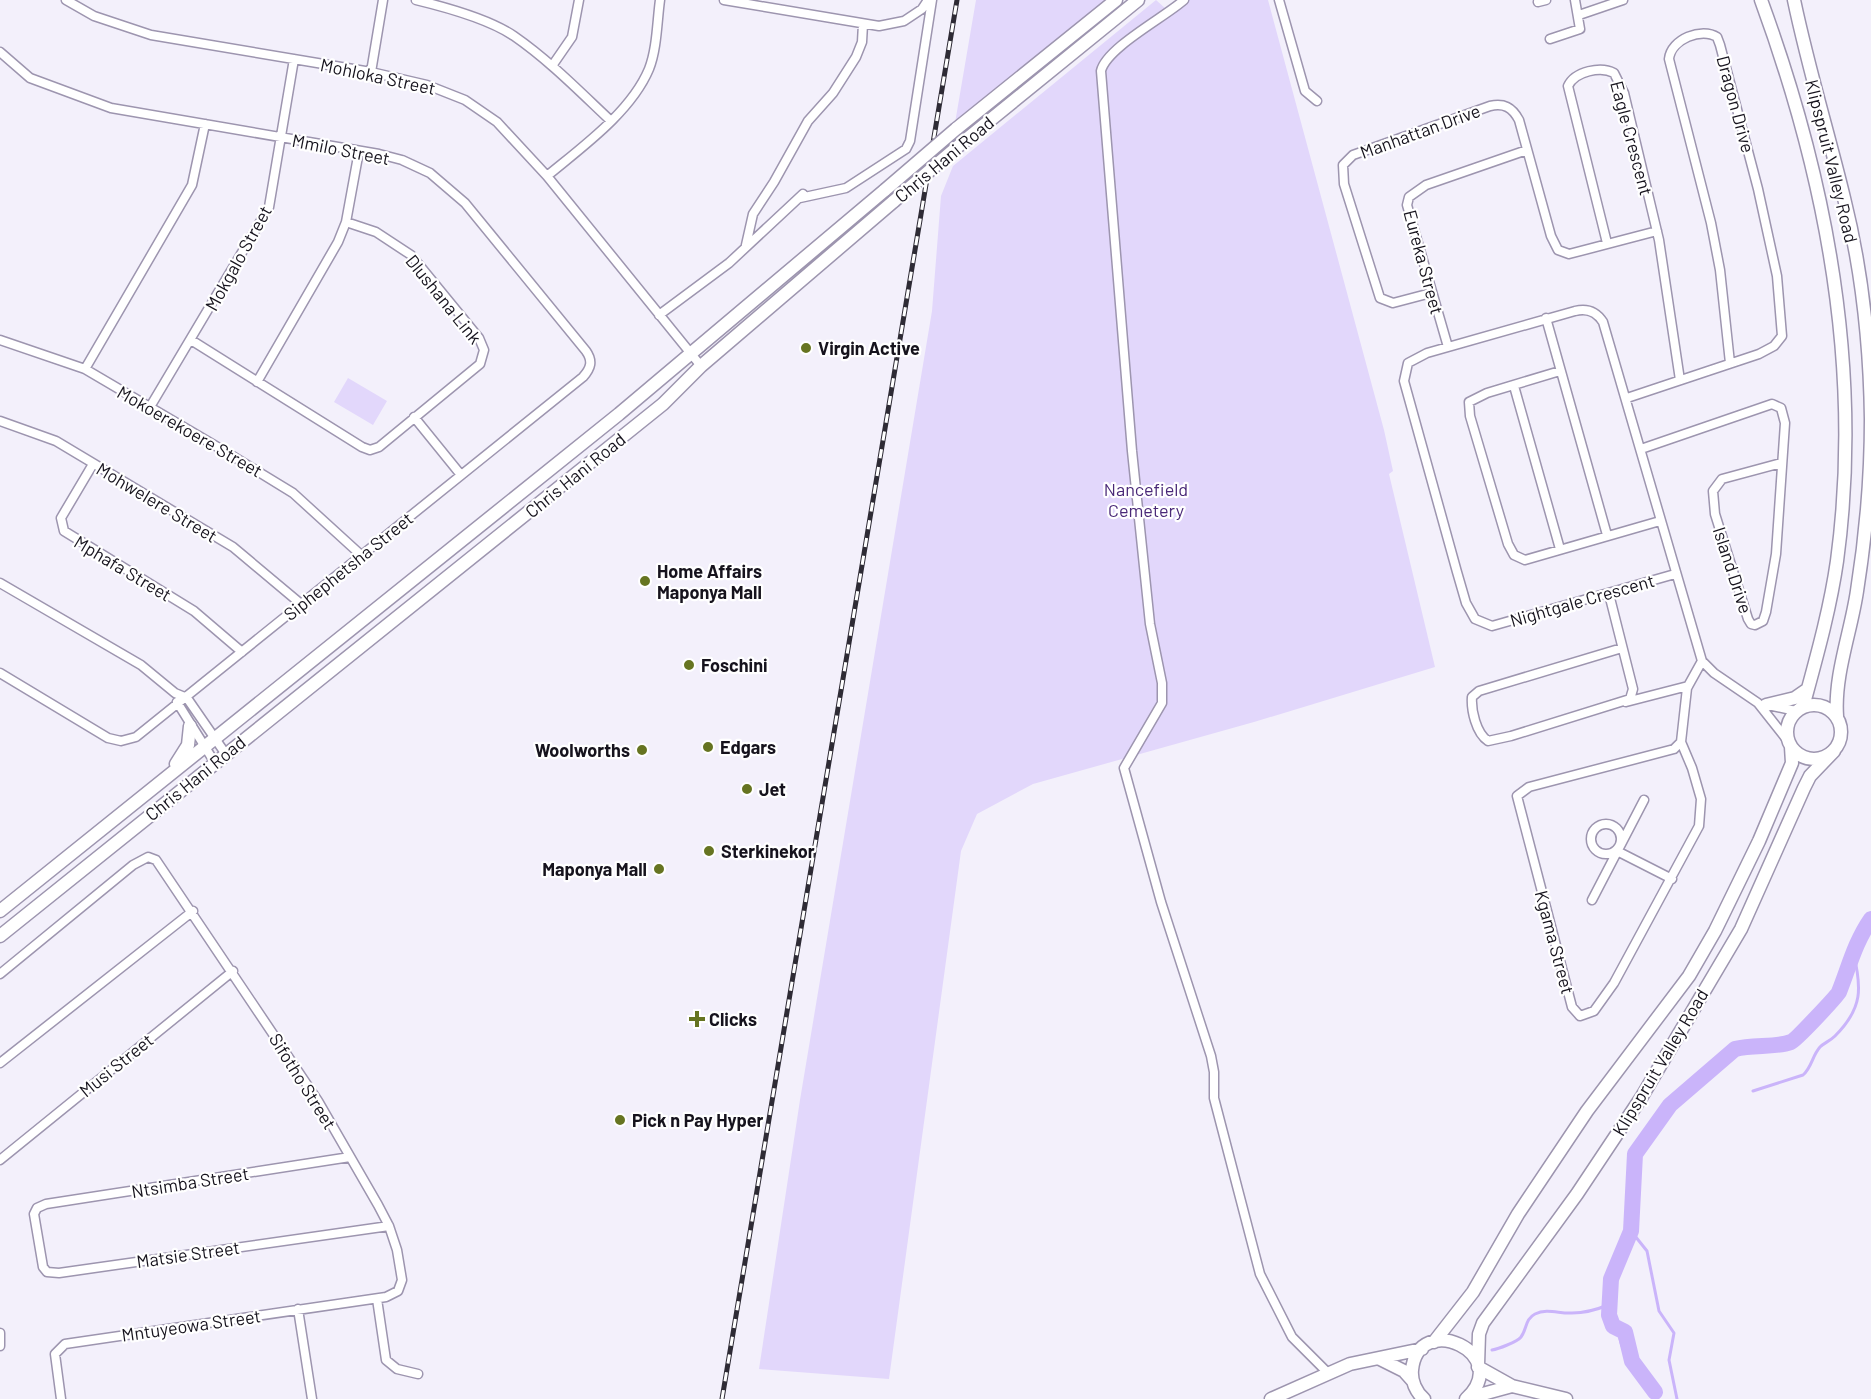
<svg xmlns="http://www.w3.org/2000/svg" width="1871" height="1399" viewBox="0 0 1871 1399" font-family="Barlow,sans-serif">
  <rect width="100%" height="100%" fill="#f3f0fb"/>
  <path fill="#e2d7fb" d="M976,0h130l-151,123z
    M1156,0l10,9 12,-9h90l116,430 9,41 -4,3 46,193 -181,55 -221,62 -56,30 -16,37 -72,528 -130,-10 41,-269 132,-789 9,-115 12,-30z
    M348,378l39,23 -14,24 -39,-23z"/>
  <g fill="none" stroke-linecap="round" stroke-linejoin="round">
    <path stroke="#cab4fa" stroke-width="3" d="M1753,1091l50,-16c9,-8 9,-19 17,-28 4,-4 10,-6 15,-11 28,-28 27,-48 18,-85
      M1631,1231l16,20 12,60 15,22 -5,27 8,39
      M1617,1328l5,18 10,15
      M1492,1350c6,-1 25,-8 29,-13 6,-8 4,-18 14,-23 12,-6 25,0 37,-1 14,0 24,-3 36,-8
      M1654,1399l1,-7"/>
    <path stroke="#cab4fa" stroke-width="16" d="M1655,1392l-23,-31 -7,-29 -12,-6 -4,-11 2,-36 20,-48 4,-77 35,-49 65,-56c18,-5 40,-1 56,-7 5,-2 46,-46 48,-50 10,-25 16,-50 32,-73"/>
    <g stroke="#9d95af" stroke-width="11">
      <path id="street" d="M66,0l28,16 57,19 220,37 56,13 38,15 32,22 50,54 154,190
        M416,0c29,7 73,19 98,36 36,25 66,56 97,85
        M724,0l155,26 25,-5 18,-12 6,-9
        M1184,0c-19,17 -78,48 -83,71l31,380 18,173 12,59v20l-38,65 37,134 50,154 3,16v26l46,176 32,63 35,35
        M1279,0l26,91 12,10
        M1538,2l8,-2
        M1579,15l44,-15
        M1550,39l30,-10 -5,-29
        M0,52l30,26 81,30 268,46 23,6 28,13 35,30 121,148c7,10 5,17 -3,26l-447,360 -15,4 -13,-3 -108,-65
        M552,66l20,-29 7,-37
        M371,72l12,-72
        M547,176c35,-29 84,-64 102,-107 8,-20 8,-47 11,-69
        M800,198l46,-10 60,-39 4,-8 22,-141
        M1607,243l-39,-157c7,-15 33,-20 46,-13l10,20 35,147 21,140
        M746,245l7,-31 21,-32 34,-61 25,-28 23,-36 6,-15 1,-18
        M1431,293l-38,10 -13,-5 -36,-114 -1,-19 10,-10 137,-49c14,-3 22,1 29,14l32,116 7,14 11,4 88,-23
        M659,315l70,-52 74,-69
        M1546,318l61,217
        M0,340l85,29 141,83 67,41 68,62
        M191,340l171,107 8,3 9,-3 101,-83 4,-14 -5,-12 -68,-83 -35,-23 -30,-10
        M1448,347l-41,-142 2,-8 17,-12 101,-35
        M85,369l107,-184 13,-61
        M1560,371l-73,22 -18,9 1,14 38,128 6,11 11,5 135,-39
        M257,382l81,-140 8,-20 13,-71
        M1514,386l46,163
        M1627,398l132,-44 15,-8 8,-10 -5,-60 -19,-87 -38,-144 -3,-8c-15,-10 -46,2 -48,22l42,164 9,47 10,93
        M150,407l119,-200 25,-148
        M414,417l47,58
        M0,421l56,20 177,106 68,57
        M1641,449l131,-45 9,4 4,15 -9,131 -10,58 -3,9 -8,4 -4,-1 -3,-5 -33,-105 -2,-23 9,-12 59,-16
        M93,464l-32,54 3,13 130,80 48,41
        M1675,574l-183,52 -17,-7 -9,-16 -9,-31 -53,-191 4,-18 19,-10 148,-42c12,-3 21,0 28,11l99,339 12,12 44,30 30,38
        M0,583l141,82 34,28 12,5 38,55
        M1609,594l24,95 -3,10 -119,37 -23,5c-12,-8 -17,-31 -16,-44l7,-6 143,-43
        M177,702l38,61
        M1626,702l62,-16
        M1768,705l28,6
        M1681,742l-7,7 -145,38 -12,9 55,211 8,9 14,-5 20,-28 85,-157 2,-27 -9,-31 -11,-26 6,-54 15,-27
        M1591 839a15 15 0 1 1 30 0a15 15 0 1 1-30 0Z
        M1617,851l55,28
        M1592,900l52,-100
        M0,974l133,-109 15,-8 8,3 162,241 60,104 11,21 8,24 5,30 -4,11 -12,6 -321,47 -10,10 6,45
        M0,1063l193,-152
        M350,1157l-304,47 -9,4 -3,6 9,53 4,5 12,1 330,-47
        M0,1160l233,-189
        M377,1299l9,61 11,9 21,5
        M298,1309l14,90
        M0,1333v13"/>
    </g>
    <g stroke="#9d95af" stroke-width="15">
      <path id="secondary" d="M1761,0c66,180 102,369 76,561 -7,49 -21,98 -34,146
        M1794,0c14,67 34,132 50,198 18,72 26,147 27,221 0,58 -5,115 -14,172 -6,41 -23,84 -20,125
        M956,129l160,-129
        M962,143l176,-143
        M1787 732a27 27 0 1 1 54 0a27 27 0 1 1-54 0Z
        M1766,705l29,-7 13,-9
        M176,764l12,-19 2,-19
        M0,911l619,-497 266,-224
        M0,936l663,-532 38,-38 193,-165
        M1434,1342l39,-50 45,-78 69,-103 102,-135 26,-45 44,-90 33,-78 -1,-16
        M1380,1359l24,12 8,9
        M1478,1365l1,-31 4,-11 94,-129 64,-96 100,-169 63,-141 6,-12 24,-25
        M1478,1367l34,19 54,13
        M1468,1398l44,-12
        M1271,1399l79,-35 72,-15
        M1424,1399c-8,-7 -13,-18 -12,-29 6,-61 103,-16 54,29"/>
    </g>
    <use href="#street" stroke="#fff" stroke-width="8"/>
    <use href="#secondary" stroke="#fff" stroke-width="12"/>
    <g stroke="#2e2b35" stroke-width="5">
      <path id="rail" d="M722,1399l235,-1399"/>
    </g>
    <use href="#rail" stroke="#fff" stroke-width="3" stroke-dasharray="9" stroke-linecap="butt"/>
    <g stroke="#9d95af" stroke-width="15" stroke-linecap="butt">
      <path id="secondary-bridge" d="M885,190l71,-61
        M894,201l68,-58"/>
    </g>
    <use href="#secondary-bridge" stroke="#fff" stroke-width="12"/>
  </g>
  <g fill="#667421" stroke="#fff" stroke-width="2">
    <circle cx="806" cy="348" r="6"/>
    <circle cx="645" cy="581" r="6"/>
    <circle cx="689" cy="665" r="6"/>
    <circle cx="708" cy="747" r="6"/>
    <circle cx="642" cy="750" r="6"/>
    <circle cx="747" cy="789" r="6"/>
    <circle cx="709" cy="851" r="6"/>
    <circle cx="659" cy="869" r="6"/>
    <path d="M694 1010h6v6h6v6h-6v6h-6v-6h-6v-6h6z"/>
    <circle cx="620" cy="1120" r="6"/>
  </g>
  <g text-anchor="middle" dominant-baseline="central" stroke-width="4.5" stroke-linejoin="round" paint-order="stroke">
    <g font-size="18" fill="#16131d" stroke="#fff">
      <text transform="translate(378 76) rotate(12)">Mohloka Street</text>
      <text transform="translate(1736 104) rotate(75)">Dragon Drive</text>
      <text transform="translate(1420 131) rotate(-20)">Manhattan Drive</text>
      <text transform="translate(1632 138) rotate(75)">Eagle Crescent</text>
      <text transform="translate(341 149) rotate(11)">Mmilo Street</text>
      <text transform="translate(944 159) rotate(-40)">Chris Hani Road</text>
      <text transform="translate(1832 161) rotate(76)">Klipspruit Valley Road</text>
      <text transform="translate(238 258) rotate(-61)">Mokgalo Street</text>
      <text transform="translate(1424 262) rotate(75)">Eureka Street</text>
      <text transform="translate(444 299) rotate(51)">Dlushana Link</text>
      <text transform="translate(190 431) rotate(30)">Mokoerekoere Street</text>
      <text transform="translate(575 475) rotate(-39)">Chris Hani Road</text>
      <text transform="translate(157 502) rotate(31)">Mohwelere Street</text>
      <text transform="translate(348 566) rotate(-39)">Siphephetsha Street</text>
      <text transform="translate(123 568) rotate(31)">Mphafa Street</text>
      <text transform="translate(1733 570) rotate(72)">Island Drive</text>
      <text transform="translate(1582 600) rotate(-16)">Nightgale Crescent</text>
      <text transform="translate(195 778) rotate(-39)">Chris Hani Road</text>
      <text transform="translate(1555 942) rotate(75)">Kgama Street</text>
      <text transform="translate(1660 1062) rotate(-59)">Klipspruit Valley Road</text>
      <text transform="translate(116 1065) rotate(-39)">Musi Street</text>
      <text transform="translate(303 1081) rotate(58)">Sifotho Street</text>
      <text transform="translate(190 1182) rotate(-9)">Ntsimba Street</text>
      <text transform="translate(188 1254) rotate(-8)">Matsie Street</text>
      <text transform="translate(191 1325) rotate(-8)">Mntuyeowa Street</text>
    </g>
    <g font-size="18" font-weight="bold" fill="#16131d" stroke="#fff" text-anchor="start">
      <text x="818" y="348">Virgin Active</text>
      <text x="657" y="571">Home Affairs<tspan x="657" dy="21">Maponya Mall</tspan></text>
      <text x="701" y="665">Foschini</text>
      <text x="720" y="747">Edgars</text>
      <text x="630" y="750" text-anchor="end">Woolworths</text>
      <text x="759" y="789">Jet</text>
      <text x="721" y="851">Sterkinekor</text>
      <text x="647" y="869" text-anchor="end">Maponya Mall</text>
      <text x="709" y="1019">Clicks</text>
      <text x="632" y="1120">Pick n Pay Hyper</text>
    </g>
    <g font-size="18" fill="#492877" stroke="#fff">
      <text x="1146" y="489">Nancefield<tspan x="1146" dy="21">Cemetery</tspan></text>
    </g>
  </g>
</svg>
